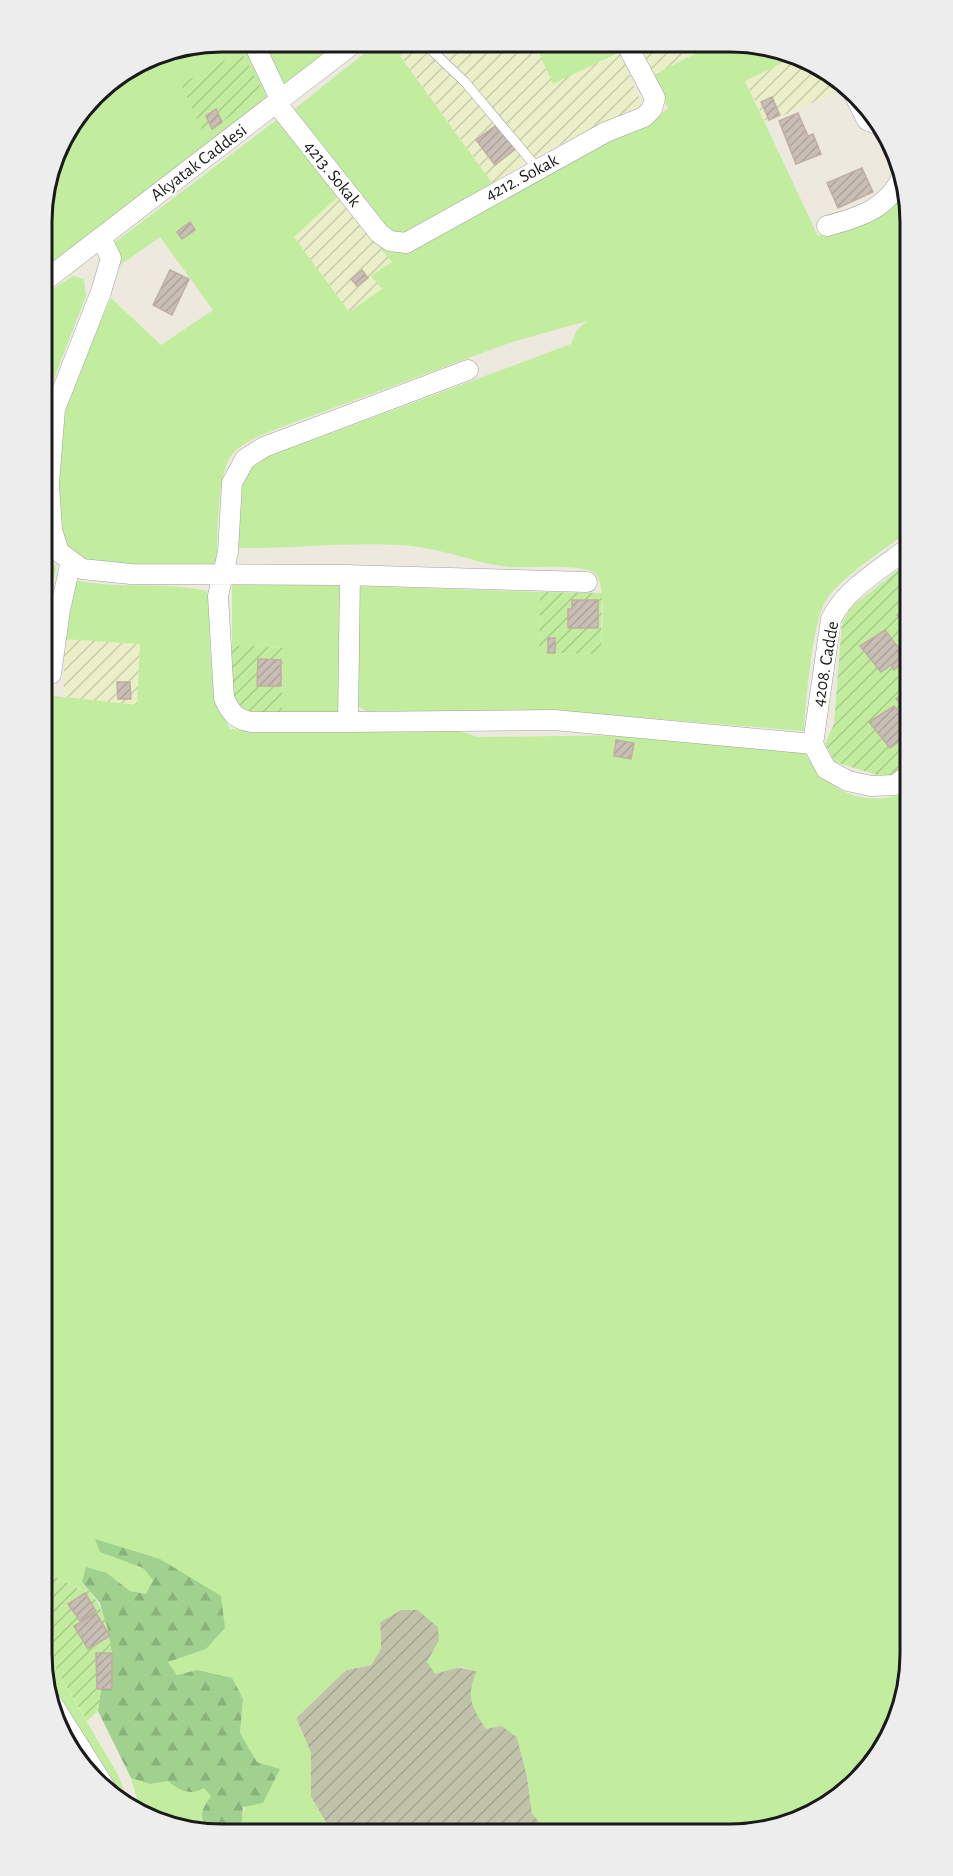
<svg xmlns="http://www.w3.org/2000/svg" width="953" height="1876" viewBox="0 0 953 1876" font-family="'Alegreya Sans',sans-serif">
  <defs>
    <pattern id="construction-furrows" width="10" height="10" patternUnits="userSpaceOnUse" patternTransform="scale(1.5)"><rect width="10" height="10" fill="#c1c2aa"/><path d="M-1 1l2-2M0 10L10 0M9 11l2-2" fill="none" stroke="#a5a692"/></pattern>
    <pattern id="farmland-furrows" width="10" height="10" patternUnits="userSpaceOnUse" patternTransform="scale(1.5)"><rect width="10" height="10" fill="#eaefc7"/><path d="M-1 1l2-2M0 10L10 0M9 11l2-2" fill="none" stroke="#c8ccaa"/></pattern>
    <pattern id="forest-firs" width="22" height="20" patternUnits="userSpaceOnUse" patternTransform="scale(1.5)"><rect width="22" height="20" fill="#a0d18f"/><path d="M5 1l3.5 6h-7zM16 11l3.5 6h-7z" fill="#89b37b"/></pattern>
    <pattern id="garden-furrows" width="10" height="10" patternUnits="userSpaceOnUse" patternTransform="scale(1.5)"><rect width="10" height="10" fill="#c2ed9e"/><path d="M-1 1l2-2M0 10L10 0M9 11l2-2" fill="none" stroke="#a6cb88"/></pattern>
    <pattern id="building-hatch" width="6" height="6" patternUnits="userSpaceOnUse" patternTransform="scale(1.5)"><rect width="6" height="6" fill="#c9beb5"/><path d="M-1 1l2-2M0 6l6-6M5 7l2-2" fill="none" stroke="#aca39b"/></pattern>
  </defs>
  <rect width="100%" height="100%" fill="#ede9de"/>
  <path fill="url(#construction-furrows)" d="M401,1610h17l20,17 2,13 -13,22 50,9 25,55 15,11 10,39 5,37 17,20h-214l-10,-12 -14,-24v-44l-15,-35 50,-48 25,-5 10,-17 -1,-26z"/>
  <path fill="url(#farmland-furrows)" d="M416,43l119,1 18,39 67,-31 23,56 -104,46 -47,29 -92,-128z
    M633,45h79l-62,32z
    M792,58l45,22 4,10 -75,33 -21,-42z
    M341,194l51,68 -10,27 -33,23 -55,-75z
    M64,639l76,5 -3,62 -73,-9z"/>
  <path fill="#c2ed9e" d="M222,42h23l25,53 -2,10 -225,173 1,-79 17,-57 42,-55 50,-31z
    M260,42l82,1 -61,49z
    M377,43h39l-16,13 92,127 -57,41 -29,13 -24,-7 -90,-119z
    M535,44h81l4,8 -67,32z
    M712,45h54l26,13 -47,23 73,155 60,-21 27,-30 6,37v307c-25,20 -67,45 -85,71 -14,22 -20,103 -22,131l-182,-15 -78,-3 -177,-1 -9,-6 -3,-19 3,-101 182,6 -1,61 61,1c2,-16 6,-69 -4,-80 -11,-11 -69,-6 -86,-7 -33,-3 -65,-18 -99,-21 -58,-5 -115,3 -173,2l2,-60 4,-15 23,-16 304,-113 6,-14 10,-9 -75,21 -233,86c-16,7 -37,13 -48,28 -14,20 -14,83 -14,108l-100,3 -27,-4 -19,-10 -11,-17 -5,-38 13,-106 43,-94 50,47 52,-35 -53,-73 -41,29 1,-12 -6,-11 165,-125 62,76 -47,43 55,75 33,-23 -11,-13 21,-14 -11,-13 27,-1 185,-103 58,-25 17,-11 -10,-27 -8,-5z
    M73,276l11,3 2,17 -43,111v-112z
    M43,542l13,26 -11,55 3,69 -3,3 92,10 3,-61 -76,-5 11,-59c44,10 89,1 132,11 5,16 2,34 3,51 1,36 5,54 20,87l51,2 171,-2 26,8 161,-2 166,18c23,41 62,56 106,38v875l-14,57 -23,41 -43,39 -43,22 -57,9 -182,-1 -17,-20 -5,-37 -10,-39 -15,-11 -16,3c-14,-21 -21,-32 -9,-58l-17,-4 -25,7 -8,-12 12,-22 -1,-13 -20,-17h-17l-21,12 1,26 -10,17 -25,5 -50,48 15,35v44l14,24 10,12h-99c10,-21 14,-48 21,-71l-17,-29 3,-34 -46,-29 -20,5 -9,-13 38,-13 15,-53 -121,-44 43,16 10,11 -6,15 -17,-3 -23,-18 -25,9 5,6 -5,2 -29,-14 -11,-9z
    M232,582l108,4 -1,130 -57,-2 1,-66 -51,-3z
    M42,1646l75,127 14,34 -13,-9 -70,-107z
    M131,1778l19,6 18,-3 36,6 7,9 -10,25 6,11 -54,-12 -12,-8z"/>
  <path fill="url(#forest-firs)" d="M95,1539l65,20 61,37 4,32 -19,21 -38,13 9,13 20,-5 35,8 11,21 -3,34 17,29 23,7 -17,34 -20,4 -1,13 -6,13 -29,-1c-8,-16 -6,-22 4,-36l-7,-8c-14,8 -24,3 -36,-7l-18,3 -19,-6 -33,-67 3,-22h11v-36l-12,-50 -18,-21 4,-15 21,6 23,18 16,3 7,-14 -10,-12 -43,-16z"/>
  <path fill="url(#garden-furrows)" d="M241,52l23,41 -60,41 -23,-50z
    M911,560v199l-24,19 -52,-16 -10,-18 9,-20 8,-101 9,-16z
    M540,592l62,1 -1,61 -62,-1z
    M232,645l51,3 -1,66 -42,-4 -10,-7z
    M42,1567l11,9 28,14 6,-2c26,31 25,62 25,101h-11l-3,22 -11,10 -45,-75z"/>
  <path fill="url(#building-hatch)" stroke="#c0afa0" stroke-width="1.5" d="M772,97l8,18 -11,5 -8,-18z
    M216,109l6,13 -10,7 -6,-13z
    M798,113l10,23 5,-2 8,20 -25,10 -17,-43z
    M495,126l4,5 2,-2 16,19 -22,17 -19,-25z
    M862,168l11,24 -35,16 -11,-25z
    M190,222l5,8 -13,9 -5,-7z
    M170,270l19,9 -17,36 -19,-10z
    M362,270l6,8 -11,8 -6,-7z
    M572,600h26v28h-30v-19h4z
    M910,605l1,26 -1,1 -13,-17z
    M885,630l15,20 -2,2 4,11 -8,7 -3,-5 -10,7 -21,-26z
    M548,638h7v15h-7z
    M258,659l23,1v26h-24z
    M117,682h13l1,17h-13z
    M909,690l2,1v25l-15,-17z
    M894,706l15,20 -2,2 4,11 -8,6 -3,-4 -10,7 -21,-26z
    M616,740l18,3 -3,16 -17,-3z
    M85,1593l11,18 -16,10 -12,-17z
    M96,1613l14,23 -22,13 -14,-23z
    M96,1653h16v36h-15z"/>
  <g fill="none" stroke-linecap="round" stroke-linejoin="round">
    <g stroke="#a1a1a1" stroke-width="10">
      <path id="lane" d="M426,45l39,37 73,87"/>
    </g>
    <g stroke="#a1a1a1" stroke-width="21">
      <path id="street" d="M253,42l28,59
        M854,94l13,26 7,3
        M277,104l102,129 11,8 16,2 200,-111 38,-15 8,-8 3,-11 -28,-53
        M827,226c33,-9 61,-17 76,-51
        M101,238l10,20 -10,34 -46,117 -6,75 3,46 7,22 23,17 49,5 213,1 243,7
        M43,282l311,-239
        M350,575l-2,147h-97c-16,-3 -20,-9 -27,-24l-6,-102 10,-44 4,-69 13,-24 19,-12 204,-77
        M51,674l9,-64 11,-49
        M348,722l206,-2 259,24
        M813,744l18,-125c15,-31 53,-52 80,-73
        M813,744l13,25 22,12 23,5 24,-1 16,-12
        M50,1700l58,92"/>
    </g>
    <use href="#lane" stroke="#fff" stroke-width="9"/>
    <use href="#street" stroke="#fff" stroke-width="20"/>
  </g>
  <g text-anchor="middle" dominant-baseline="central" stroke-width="5" stroke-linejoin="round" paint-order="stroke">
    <g font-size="18" fill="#1a1a1a" stroke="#fff">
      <text transform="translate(199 163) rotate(-37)">Akyatak Caddesi</text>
      <text transform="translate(332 174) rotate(51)">4213. Sokak</text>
      <text transform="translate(522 178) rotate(-28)">4212. Sokak</text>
      <text transform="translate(826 664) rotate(-80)">4208. Cadde</text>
    </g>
  </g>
  <path d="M0 0H953V1876H0ZM222 52H730A170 170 0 0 1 900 222V1654A170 170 0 0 1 730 1824H222A170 170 0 0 1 52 1654V222A170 170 0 0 1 222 52Z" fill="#ededed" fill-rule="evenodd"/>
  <path fill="none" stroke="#1a1a1a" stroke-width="3" d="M222 52H730A170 170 0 0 1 900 222V1654A170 170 0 0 1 730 1824H222A170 170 0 0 1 52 1654V222A170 170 0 0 1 222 52Z"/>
</svg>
